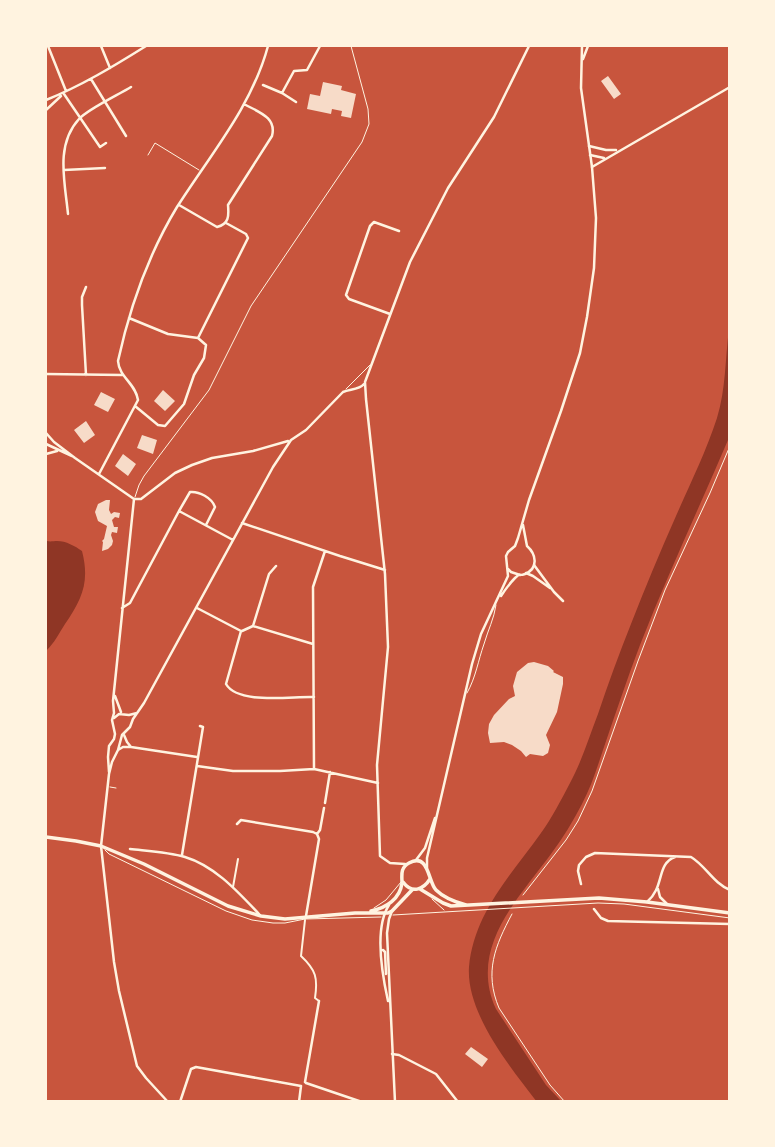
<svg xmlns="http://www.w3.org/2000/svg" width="775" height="1147" viewBox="0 0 775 1147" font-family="'PT Sans Narrow',sans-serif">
  <rect width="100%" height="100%" fill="#c8553d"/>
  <path fill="#8f3625" d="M729,329l1,107 -2,4c-29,68 -61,136 -88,205 -13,34 -25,70 -37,105 -6,18 -12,37 -21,54 -9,17 -19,34 -31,50 -33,45 -83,94 -55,155l50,76 15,16 -24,1c-27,-35 -71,-89 -68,-135 5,-54 42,-92 72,-134 11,-15 20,-33 29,-50 12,-22 19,-46 28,-69 10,-30 21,-60 33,-90 14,-36 29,-72 45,-108 14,-32 30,-64 41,-98 9,-29 8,-59 12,-89z
    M47,541c3,1 7,0 10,0 9,0 18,5 25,10 8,31 0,48 -17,73 -7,11 -10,18 -19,27v-109z"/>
  <path fill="#f7dbc8" d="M608,76l13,18 -7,5 -13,-18z
    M323,82l19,4 -1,4 15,4 -5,24 -10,-2 1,-5 -10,-2 -1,5 -24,-5 3,-15 10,2z
    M163,390l12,11 -10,10 -11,-10z
    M101,392l14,7 -7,13 -14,-7z
    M86,421l9,14 -11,8 -10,-13z
    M142,435l15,5 -4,14 -16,-6z
    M123,454l13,10 -8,12 -13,-10z
    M106,500h4l-1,10 2,4 3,-2 6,1 -1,5 -4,-1 -3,3 2,7h4l-1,6 -5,-1 -1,3 2,6 -1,4 -4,4 -6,2 1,-9 -1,-1 2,-2 3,-13 -9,-5 -3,-9 3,-8z
    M534,662l14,4 6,5 -1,1 10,5v7l-6,28 -11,23 4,10 -2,8 -5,3 -13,-2 -4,3 -5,-6 -9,-6 -8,-3 -14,1 -2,-10 1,-9 5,-9 15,-16 6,-3 -2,-10 4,-14 11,-9z
    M471,1047l17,12 -6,8 -17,-13z"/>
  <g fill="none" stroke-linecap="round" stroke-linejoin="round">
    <path stroke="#fff3e0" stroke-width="1" d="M523,895l43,-55 12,-19 14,-30 46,-130 27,-71 45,-97 20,-47
      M512,914c-17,32 -28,58 -13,94l51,77 15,17"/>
    <path stroke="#fff3e0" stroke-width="1" d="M148,155l7,-12 44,27
      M346,389l24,-24
      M135,497l4,-12 5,-9 65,-86 42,-84 111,-164 7,-18 -1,-15 -17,-63
      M467,693c9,-16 11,-32 17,-49 4,-14 10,-25 12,-39
      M110,787l6,1
      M105,850l4,4 117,57 26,9 21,3h12l20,-4 76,-2
      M432,899l12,11
      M374,908l12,-8 15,-18
      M393,915l205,-12 26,1 106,14"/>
    <path stroke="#fff3e0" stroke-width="2" d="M233,887l5,-28
      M305,920l-4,36c15,14 17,22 14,42l4,3"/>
    <path stroke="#fff3e0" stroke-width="2.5" d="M48,46l18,45
      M101,46l9,22
      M91,79l35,57
      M263,85l19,8 14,9
      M282,93l12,-22 13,-1 13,-24
      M64,94l36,53 6,-4
      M46,100c35,-14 68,-34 100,-54
      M46,110l15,-14
      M589,146l17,4h10
      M590,155l14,3
      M592,167l138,-80
      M64,170l41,-2
      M179,205l38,22c12,-3 12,-11 11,-22l44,-69c5,-19 -14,-24 -28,-32
      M68,214c-3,-32 -13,-69 11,-95 9,-10 39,-24 52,-32
      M86,287l-4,10v8l4,70
      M390,314l-41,-15 -3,-4 24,-69 4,-4 25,9
      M129,318l39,16 30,4 8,7 -2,13 -10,17 -10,29 -19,22 -7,-1 -23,-19
      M198,338l50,-100 -2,-4 -20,-11
      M46,374l76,1
      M46,433l8,9 21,16 59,41
      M46,444l26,12
      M46,454l11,-3
      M99,474l39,-74c-2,-16 -19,-23 -20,-39 12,-55 30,-106 59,-154 33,-52 75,-101 91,-161
      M134,499h7l34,-26 17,-8 20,-7 41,-7 35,-10
      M179,511l54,29
      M242,523l98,33 45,14
      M534,565l20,27 9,9
      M526,573l7,3 17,12
      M122,608l8,-5 49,-92 11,-19c9,-1 22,6 25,15l-9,18
      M197,608l44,23
      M253,626l60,18
      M241,631l-15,53c12,21 66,12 88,13
      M242,631l11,-5 16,-52 7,-8
      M115,696l6,16
      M114,718l5,-4 10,1 8,-2
      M124,735l3,7 4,5
      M118,750l5,-3h8l66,10
      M197,766l36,5h47l34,-2 64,14
      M314,769l-1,-182 12,-36
      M109,772l-1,-15 1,-11 5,-7 1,-5 -3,-14 2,-7 -1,-12 21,-202
      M325,803l5,-31
      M237,824l4,-4 72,12 4,2 2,5 -13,77
      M317,834l3,-4 4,-22
      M130,849c18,2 38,3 55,8 30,9 53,35 74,57
      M182,855l21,-128 -3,-1
      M405,864l-15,-1 -10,-7 -3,-91 11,-118 -3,-73 -19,-175 -1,-17 45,-120 38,-74 46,-71 35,-71
      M581,884l-3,-13 1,-6 7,-8 9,-4 96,4c15,9 22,26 39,33
      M658,889l2,8 7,7
      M647,902c18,-15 9,-38 28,-45
      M594,909l7,9 7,3 122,3
      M392,1054l7,1 37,19 22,28
      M305,1082l14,-81
      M306,1083l56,19
      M168,1102l-22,-24 -9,-12 -18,-75 -5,-29 -13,-116 8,-72 3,-12 6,-12 4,-15 8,-8 3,-8 11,-16 129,-236 18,-27 15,-10 37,-38c7,-3 16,-2 21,-8
      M180,1102l11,-33 5,-2 105,19
      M299,1102l2,-16"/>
    <path stroke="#fff3e0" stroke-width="2.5" d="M583,59l5,-13
      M508,569l3,3 9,3
      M501,596c4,-6 9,-13 14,-18 8,-7 1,-1 10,-4 14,-6 11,-20 2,-28l-4,-21
      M416,860l9,-12 10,-30
      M427,868v-10l45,-194 9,-30 27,-58 -2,-20 2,-4 7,-6 3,-8 11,-38 32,-89 19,-58 7,-36 7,-49 2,-50 -4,-51 -11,-79 1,-42
      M392,911l-3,8 -2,14 8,169
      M383,950l2,2 1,22
      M388,1001c-6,-27 -14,-73 1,-96"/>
    <path stroke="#fff3e0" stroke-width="3.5" d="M46,837l30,4 25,5 43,18 84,42 33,10 24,3 70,-6h33l4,-2 20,-21
      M403,882c9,12 20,8 27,-3
      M420,889l23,14 8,3 148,-8 48,4 83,11
      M371,911c15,-3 29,-12 31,-28 0,-8 -2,-15 7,-20 20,-11 19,19 27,27 8,8 19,12 30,15"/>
  </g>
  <rect width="775" height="1147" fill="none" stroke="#fff3e0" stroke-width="94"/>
</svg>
